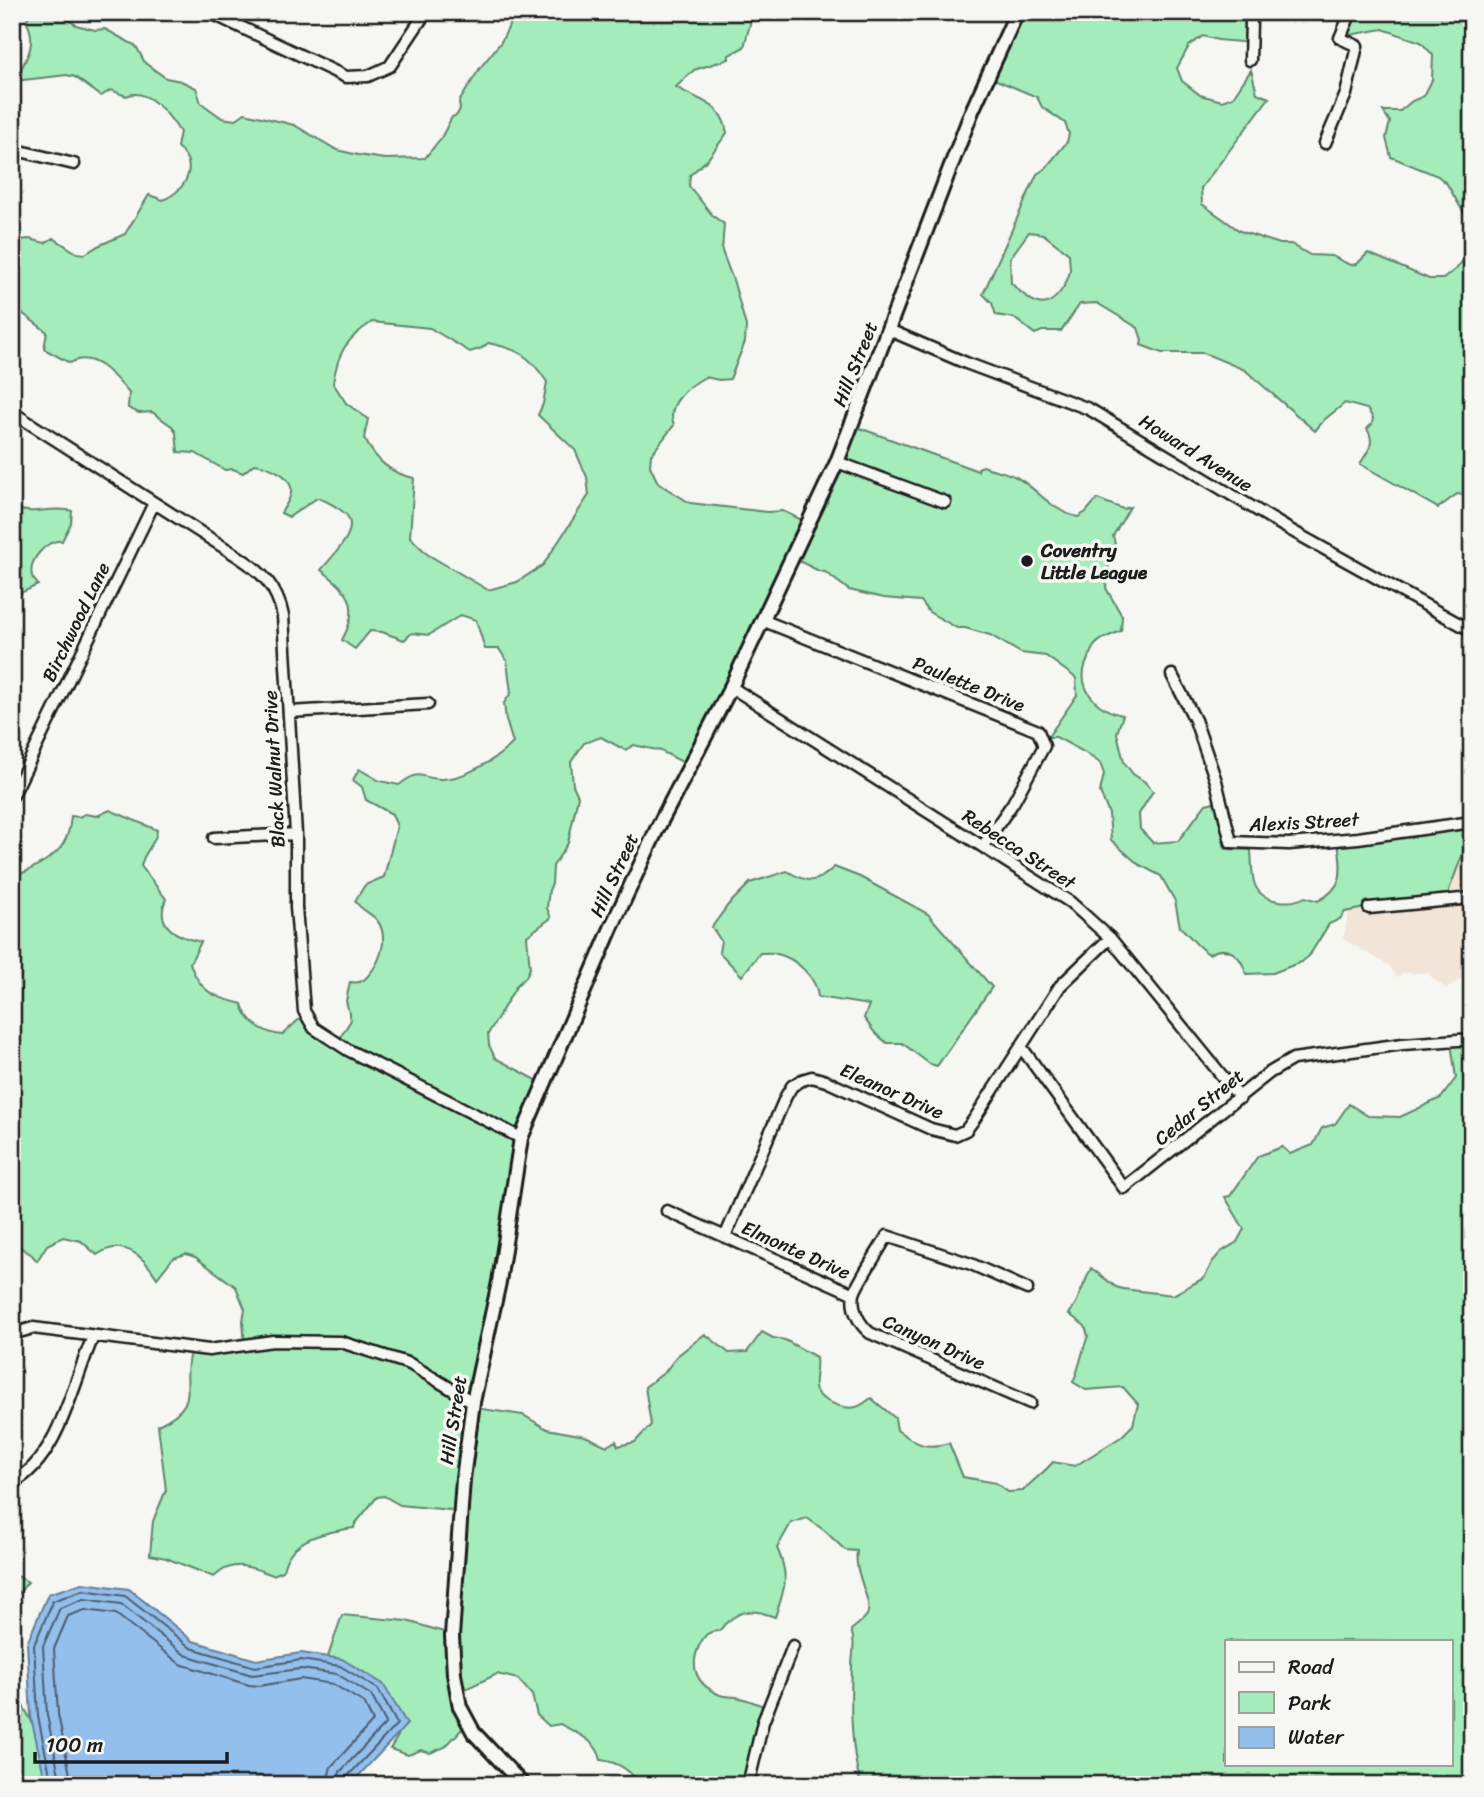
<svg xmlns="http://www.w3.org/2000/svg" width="1484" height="1797" viewBox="0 0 1484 1797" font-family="Sriracha,sans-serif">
  <rect width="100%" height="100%" fill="#f6f6f2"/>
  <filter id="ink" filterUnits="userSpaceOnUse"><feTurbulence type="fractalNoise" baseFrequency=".0143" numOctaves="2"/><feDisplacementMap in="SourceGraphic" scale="14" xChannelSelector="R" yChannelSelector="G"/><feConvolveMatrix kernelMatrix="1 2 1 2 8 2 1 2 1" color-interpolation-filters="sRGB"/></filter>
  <g filter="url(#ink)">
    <path fill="#f2e5d7" d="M1472,830v141l-26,18 -19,-16h-24l-6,4 -7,-11 -47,-27 6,-27 100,-13v-9z"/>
    <path fill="#a4edbb" stroke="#60846c" stroke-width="2" fill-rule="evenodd" d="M31,12h27l18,13 19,5 10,-1 31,17 9,17 21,15 15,3 15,7 5,15 21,15 13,2 10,-7 49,12 43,25 21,5 27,4 40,-1 16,-20 11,-21 5,-2 3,-6 -1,-7 21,-34 21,-26 15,-30h248l-6,6 -7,2 -7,27 -15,8v4l-35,11 -18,17c23,14 46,15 51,46l-20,27 -17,15 -1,11 24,30 11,8 -2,27 12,32 12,43 -1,16 -15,37 -11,1 -14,-3c-16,9 -40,27 -31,48l-23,30 -1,11 8,17 32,20 77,9 16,-1 25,12 46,-97 124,45v-3l5,-2c10,4 23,6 33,11 22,12 35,34 62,40l8,-5 11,-13 26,10 7,-2 -17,29 2,8 -4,6 -5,38 16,28 -1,15c-7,3 -20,7 -25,13 -4,3 -6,11 -8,15 -14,27 8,51 35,56l-6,18 7,29 9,12 12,8 8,9 -14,23 1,15 13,14 25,-2 28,-37 12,-3 6,44 2,4 25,1c1,10 0,25 4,35 7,18 36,20 50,12l13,4c29,-15 23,-33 20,-60l134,-19v8l-23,60 1,9 -85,9 -20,4 -5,7 -11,5 -20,32 -8,6 -28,11 -27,1c-4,-18 -18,-31 -37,-20 -13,-7 -18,-18 -29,-27l-5,-26 -14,-25 -23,-12 -27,-24 -2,-26 -9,-22 4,-18 -4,-11 -16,-11 -28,-15h-8l29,-42 -1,-17 -30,-22 -25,-3 -31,-18 -25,-7h-8l-28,-16 -8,-11 -37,-3 -35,-8 -24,-18 -6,-1 -26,-13 -105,207 -27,-14 -27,-6 -9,5 -24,-13 -17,6 -13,19 2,23 5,11 -10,47 -15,23 -1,18 -3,6 -2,18 4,10 -24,18 3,32 -4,9 -9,8 -29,49 1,11 6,13 49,26 -19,45 -50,279 48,7 24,14 38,7 22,10 9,-5 2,5 17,-4 16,-17 -6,-38 20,-15 12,-16 28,-22 24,19 18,-1 15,-20 11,6 12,2 31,17c2,13 -4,25 0,34 5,10 29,19 40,16 5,-1 11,-6 15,-9l24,20 2,12c20,14 27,20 52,13l14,34 33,6 12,9 15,-1c10,-11 21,-18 30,-29l22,4 46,-29 12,-12 5,-21 -15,-17 -37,3 -13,-8c7,-15 9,-31 15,-46l-3,-10 -16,-12 7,-11 15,-35 25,19 7,2 50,6 31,-17 9,-17 8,-9 16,-10 7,-13 -19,-32 5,-1 28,-40 24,-9 8,7 23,-9 9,-17 13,-4 14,-20 19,12 32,1 41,-19 15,-20 -5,-35 21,-3v745h-611c-10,-33 -11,-82 -9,-117 0,-14 4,-24 -1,-38 5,-4 13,-10 16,-15 7,-14 -14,-40 -10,-64l-12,-1 -20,-19 -18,-13 -16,5 -14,25c13,29 8,40 -2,69 -25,-10 -39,-7 -56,14 -12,0 -15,5 -20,15 -10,22 -2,39 21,49 5,2 11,1 16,2 11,2 22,7 32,11l-18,77h-111c-8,-15 -22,-23 -38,-25 -4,-20 -25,-27 -41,-36l-11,2 -12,-11 -5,-20 -14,-16 -21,-5 -38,18 7,33 -21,22 -15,6 -9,-3 -13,5 -18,-6 8,-13 4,-16 -17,-19 -57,-44 14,-42 65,6 40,12 13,-122 -60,-6 -16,-9 -7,1 -22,27 -1,4c-29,4 -65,10 -71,43l-10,4c-24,-8 -39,-17 -59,2l-48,-19 -16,-3 3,-34 13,-31 -8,-65c46,-22 22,-37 32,-73l55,-6 -2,-25 2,-12 -9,-22 -41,-30 -9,-3 -13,4 -16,20c-14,-23 -35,-41 -60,-23l-16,-14 -18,-4 -16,8 -10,16 -5,-6 -20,-13v-368c11,1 17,-4 26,-9 22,-12 31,-23 33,-49l8,1 6,-3 12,2 13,-6 47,20c0,13 -14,22 -16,36l25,33c-12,27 11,38 35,43l-11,21c10,30 23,33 52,41 4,18 22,29 40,31l24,-22 10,16 22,12 13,-21 -5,-19 4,-19c12,2 15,-2 22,-11 10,-14 17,-37 4,-52 -7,-7 -15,-9 -21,-18l10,-16 19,-8 13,-51 -5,-12 -26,-14 -4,-13 -9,-7 6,-11 21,12 19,4c23,-17 18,-7 41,-6 23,1 57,-20 73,-36l-7,-23 -2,-17 7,-10 -4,-32 -8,-12h-14l-9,-29 -15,-5 -32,20 -17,-2 -8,7 -22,-8 -12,-1 -15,18 -13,-9c19,-34 8,-49 -21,-70 12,-15 44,-43 21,-59 -9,-6 -15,-11 -25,-13l-28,19 -8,-4c4,-7 12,-17 10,-26 -3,-14 -26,-22 -37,-23l-11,9 -10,-4 -8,1 -30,-17 -17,-1 -2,-19 -3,-6 -21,-15 -13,1 -11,-5 1,-15c-14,-16 -36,-44 -59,-30l-26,-14 3,-17 -25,-19 -10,-1v-71l17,-2 16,4 8,-5 24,15 8,1 13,-8 27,-12 24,-39 14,5c23,-10 37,-35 14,-53l3,-15c-11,-17 -32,-46 -54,-36l-15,-6 -10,6 -26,-19 -8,-2 -53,6c11,-19 25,-38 12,-60zM372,322l58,6 40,24 12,-4 6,-5c31,6 42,13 59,39l-4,22 -5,11 37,35 12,27 2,18 -46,70 -26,17 -29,8 -61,-36 -17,-17 4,-59c-25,-5 -38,-18 -50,-40l4,-19 -22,-16 -13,-20c5,-31 13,-44 39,-61zM1227,1641h224v123h-224z
      M1011,12h209l28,11 3,20 -33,-3 -15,-4 -14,10 -12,22 5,13 18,14 22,6 11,-4 18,-27 6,23 12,5 -68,90 1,16 38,27 40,13h11l19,11 22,1 18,9 7,-1 11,-11 61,26h14l14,-11 15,-19v250l-2,-3 -13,-2 -19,14 -78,-44c8,-13 16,-21 7,-35l5,-5 1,-6 -6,-9 -22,-6 -21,17 -9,11 -70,-61 -41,-17h-42l-21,-8 1,-5 -4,-12 -41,-25 -17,1 -19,27h-19l-7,3 -21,-16 -18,-3 -4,-12 -9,-9 54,-120 8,-5 22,-27 2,-8 -4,-11 -23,-16 -5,-10 -48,-20zM1029,232l14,2 26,20c0,5 1,11 1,16 -2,13 -16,38 -32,33 -10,-3 -20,-13 -27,-20l-1,-25z
      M1348,12h79l14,4 6,-4h25v215l-25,-43 -9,-8 -47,-19 -5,-19 4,-16 -7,-11h17l12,-10 12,-5 8,-16 1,-25 -12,-13 -38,-13 -33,6 -4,-7z
      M12,507c19,10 40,-2 60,4l-1,12 -9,18c-15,-2 -34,19 -30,35 0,2 5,7 6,9l-26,12z
      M834,867l26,10 68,37 64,73 -55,79 -7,-2 -28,-21h-15l-12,-10 -11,-15 5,-13 -51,-8c-1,-19 -22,-39 -41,-43 -5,-2 -12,-1 -17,-1l-18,23 -23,-24 2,-11 -9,-14 16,-22 22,-22 37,-12c21,12 29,14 47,-4z
      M12,1573l16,9 -16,19z
      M12,1657l4,7 -2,9 2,20 51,92h-55z"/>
    <path fill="#93bfec" stroke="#637e99" stroke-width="2" d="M82,1583l47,6 64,52 63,19 45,-7 41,6 41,25 24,40 -57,61h-304l-15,-68 -4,-74 21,-49z"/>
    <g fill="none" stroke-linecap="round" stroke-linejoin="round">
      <path stroke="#4c5d6f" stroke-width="2" d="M52,1785l-14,-69 -4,-71 19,-44 30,-11 42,6 66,52 64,19 46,-7 39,6 38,23 19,35 -50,53 -2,8
        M61,1785l-14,-70 -4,-69 17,-38 24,-9 37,5 64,51 67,20 49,-6 36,5 34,21 15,28 -46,49 -4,13
        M72,1785l-14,-71 -4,-65 14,-33 17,-6 31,4 64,50 69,21 10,1 42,-7 32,5 31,19 9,18 -42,46 -5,18"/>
      <g stroke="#1c1c1c" stroke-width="15">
        <path id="minor" d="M209,12l137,65 22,-1 22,-10 36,-54
          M1250,60l1,-39 4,-9
          M1325,143l21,-49 11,-48 -17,-8 11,-26
          M12,149l62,15
          M889,330l77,33 123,46 196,118 187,104
          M12,412l227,145c24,16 38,30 44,59l13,218v73l8,104 10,17 34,22 173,88
          M837,462l108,40
          M762,620l276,111 6,15 -31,57 -30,43
          M1172,675l23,45 21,61 15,61 58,2 69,-6 114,-16
          M731,687l339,215 40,36 130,160
          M289,712l139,-8
          M13,795l141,-292
          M214,838l82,-4
          M1369,908l103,-10
          M1022,1048l102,140 145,-115 24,-14 110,-15 69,-5
          M667,1211l187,83
          M725,1237l61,-141 6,-10 10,-6 10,-3 14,4 105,48 24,6 11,-5 9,-12 85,-132 50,-48
          M1027,1289l-56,-25 -84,-28c-7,13 -30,47 -33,58 -3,15 5,30 16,39l160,70
          M12,1334l21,-6 176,22 64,-9 68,1 69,22 63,38
          M12,1483c47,-24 61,-101 81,-146
          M748,1785l15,-63 30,-76"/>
      </g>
      <g stroke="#1c1c1c" stroke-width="18">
        <path id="tertiary" d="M523,1785l-49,-52 -14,-26 -6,-33 -2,-38 11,-157 10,-77 26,-120 22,-144 91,-212 46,-99 73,-140 106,-225 135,-351 45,-99"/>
      </g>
      <use href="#minor" stroke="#f6f6f2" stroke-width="10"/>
      <use href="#tertiary" stroke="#f6f6f2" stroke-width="12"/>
    </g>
  </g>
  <circle fill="#1c1c1c" stroke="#f6f6f2" stroke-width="2.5" cx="1027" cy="561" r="7"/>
  <g text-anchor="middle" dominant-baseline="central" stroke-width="7" stroke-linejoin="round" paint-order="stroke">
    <g font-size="19" fill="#1c1c1c" stroke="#f6f6f2">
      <text transform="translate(855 364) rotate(-68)">Hill Street</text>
      <text transform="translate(1196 453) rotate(32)">Howard Avenue</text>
      <text transform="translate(76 622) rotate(-64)">Birchwood Lane</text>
      <text transform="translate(969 684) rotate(22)">Paulette Drive</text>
      <text transform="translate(274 769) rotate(-93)">Black Walnut Drive</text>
      <text transform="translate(1304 822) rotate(-3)">Alexis Street</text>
      <text transform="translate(1019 849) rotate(33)">Rebecca Street</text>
      <text transform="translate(614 875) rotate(-65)">Hill Street</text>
      <text transform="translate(892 1091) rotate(24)">Eleanor Drive</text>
      <text transform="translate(1199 1107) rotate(-39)">Cedar Street</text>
      <text transform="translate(796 1250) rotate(24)">Elmonte Drive</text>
      <text transform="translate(934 1342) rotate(24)">Canyon Drive</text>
      <text transform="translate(453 1420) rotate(-81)">Hill Street</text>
    </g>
    <g font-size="19" font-weight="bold" fill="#1c1c1c" stroke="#f6f6f2" text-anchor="start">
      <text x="1041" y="550">Coventry<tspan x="1041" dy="22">Little League</tspan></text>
    </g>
  </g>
  <rect width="1484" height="1797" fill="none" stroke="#f6f6f2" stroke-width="42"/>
  <rect x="21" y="21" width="1442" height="1755" fill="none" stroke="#1c1c1c" stroke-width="2.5" filter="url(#ink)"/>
  <rect x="1225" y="1640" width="228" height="126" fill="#f6f6f2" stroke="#9f9f9c" stroke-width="2"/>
  <rect x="1239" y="1662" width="35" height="10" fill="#f6f6f2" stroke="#9f9f9c" stroke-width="2"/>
  <text x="1288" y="1674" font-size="21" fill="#1c1c1c">Road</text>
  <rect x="1239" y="1692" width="35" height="21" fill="#a4edbb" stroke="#9f9f9c" stroke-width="2"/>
  <text x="1288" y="1710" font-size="21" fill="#1c1c1c">Park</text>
  <rect x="1239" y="1727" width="35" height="21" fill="#93bfec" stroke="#9f9f9c" stroke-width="2"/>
  <text x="1288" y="1744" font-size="21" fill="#1c1c1c">Water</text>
  <path d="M35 1752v10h192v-10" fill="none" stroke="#1c1c1c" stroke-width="3.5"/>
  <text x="46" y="1752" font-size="21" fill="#1c1c1c" stroke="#f6f6f2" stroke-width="5" paint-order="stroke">100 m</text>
</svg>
